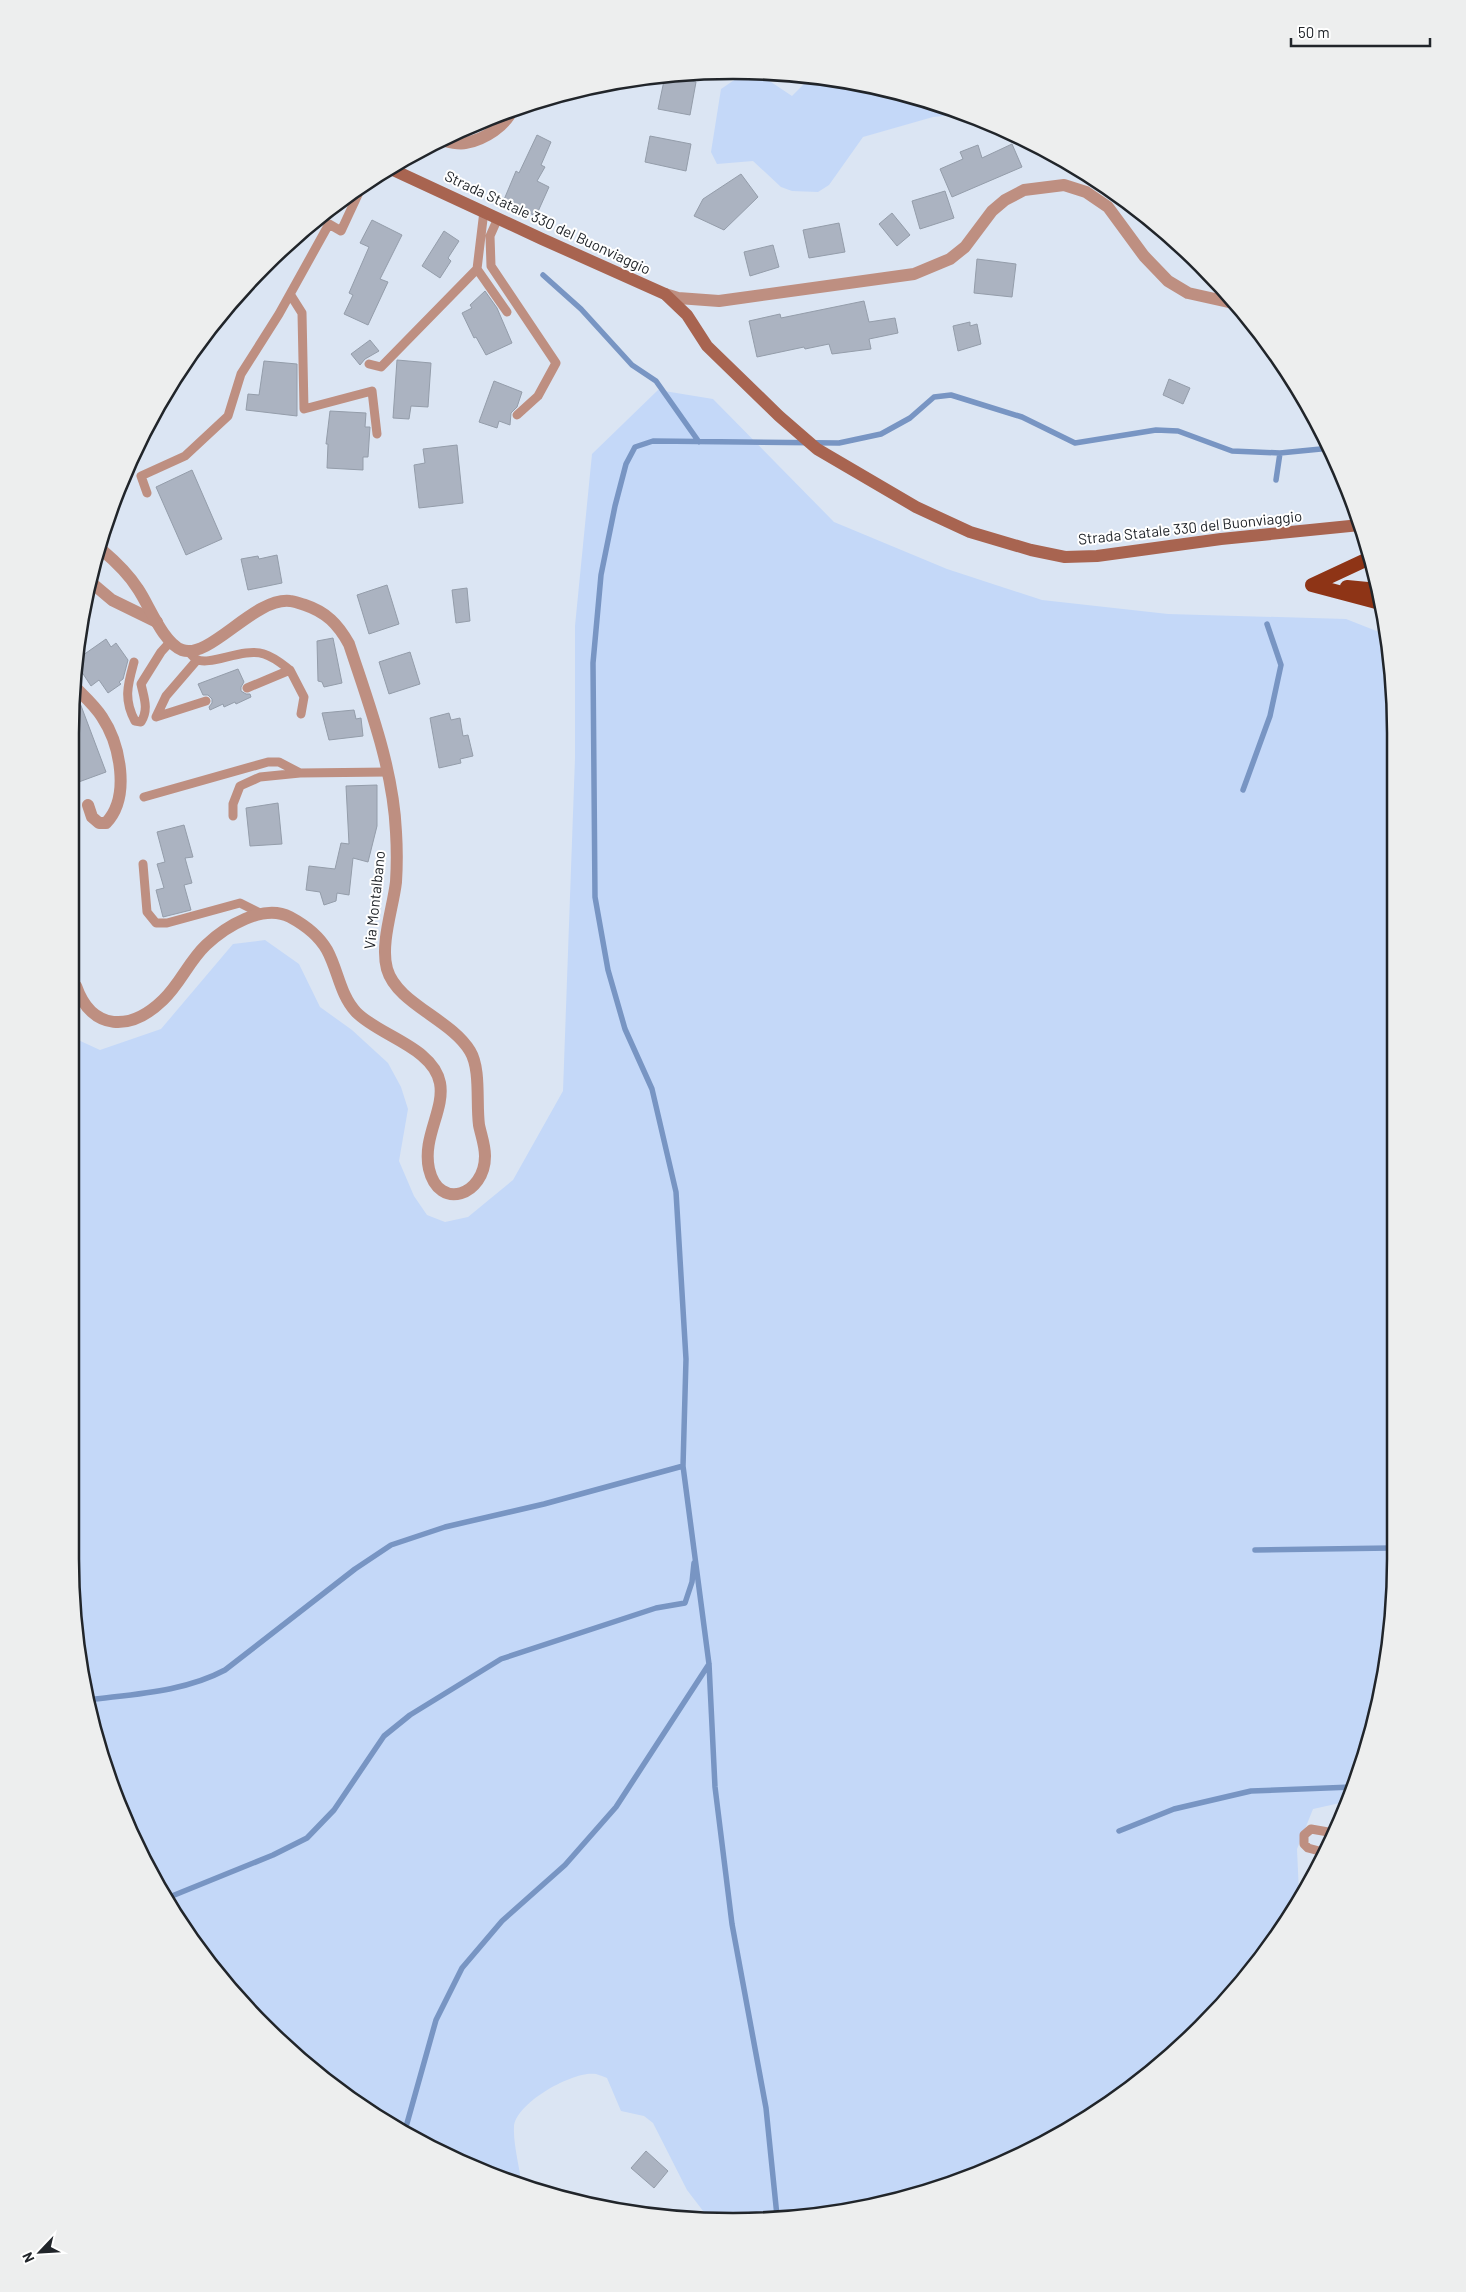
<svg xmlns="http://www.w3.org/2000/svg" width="1466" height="2292" viewBox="0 0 1466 2292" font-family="Barlow,sans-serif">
  <rect width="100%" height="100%" fill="#dbe5f3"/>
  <path fill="#c4d8f8" d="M746,72h10l36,24 19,-19 94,16 57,21 -29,3 -70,20 -34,48 -11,7 -26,-1 -11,-4 -28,-26 -36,3 -6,-12 10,-63z
    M658,390l55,9 121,123 113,47 95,31 126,14 178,5 33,13 7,8 9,49 -5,956 -41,156 -36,8 -16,40 2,44 -40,70 -89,94 -69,53 -75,44 -121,45 -172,23 -23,-2 -23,-30 -34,-67 -9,-7 -23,-5 -14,-33c-3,-1 -7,-3 -11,-4 -22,-4 -81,29 -82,53 -1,17 6,42 8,60l-120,-54 -72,-48 -66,-57 -82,-100 -77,-156 -29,-126v-607l24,11 61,-21 72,-85 32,-4 34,24 21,43 32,23 36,33 13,24 7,22 -9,52 15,35 13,19 18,7 23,-5 45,-37 50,-89 12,-333v-132l17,-172z"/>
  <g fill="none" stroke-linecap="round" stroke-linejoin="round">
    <path stroke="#7895c3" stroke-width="5.5" d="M543,275l38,34 51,56 24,16 43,61
      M1276,480l4,-27
      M1243,790l27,-74 11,-51 -14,-41
      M1255,1550l136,-2
      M88,1700c46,-6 96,-8 137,-30l130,-101 36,-24 54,-18 99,-23 139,-38
      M1119,1831l55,-22 77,-18 101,-4
      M167,1898l106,-43 34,-17 27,-28 50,-74 26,-21 91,-56 155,-51 29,-5 7,-21 2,-19
      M404,2134l32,-114 26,-52 40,-47 63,-56 51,-58 93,-143
      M777,2216l-11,-108 -34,-184 -17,-137 -6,-123 -26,-198 3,-107 -10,-167 -24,-103 -27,-60 -17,-59 -13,-73 -2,-234 8,-88 14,-69 11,-42 9,-17 18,-6 186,2 42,-9 29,-16 24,-21 17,-2 71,22 53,26 81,-13 22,1 54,20 48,2 51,-5"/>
  </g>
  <path fill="#abb3c1" stroke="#949daa" d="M665,76l31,6 -6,33 -32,-6z
    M537,135l14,7 -10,23 4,2 -8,14 12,6 -13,29 -33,-14 13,-31 3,2z
    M650,136l41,8 -5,27 -41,-9z
    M1012,144l10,23 -70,30 -12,-28 23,-10 -3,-7 18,-7 4,13z
    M741,174l17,23 -34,33 -30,-14 9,-17z
    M945,191l9,27 -34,11 -8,-28z
    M892,213l18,22 -13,11 -18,-22z
    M372,220l30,15 -22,44 8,3 -20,43 -24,-11 9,-19 -4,-2 20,-46 -9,-4z
    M839,223l6,29 -36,6 -6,-28z
    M444,231l15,10 -11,17 3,3 -11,17 -18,-12z
    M773,245l6,22 -29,9 -6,-24z
    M977,259l39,5 -4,33 -38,-4z
    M485,291l12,17 15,35 -26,12 -10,-18 -2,1 -12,-25 10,-5 -2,-3z
    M864,301l5,21 26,-4 3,15 -29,6 2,10 -39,5 -3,-10 -24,5 -1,-2 -47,10 -8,-36 31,-7 1,4z
    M970,322v4l7,-2 4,20 -23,7 -5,-25z
    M370,340l9,11 -14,8 -5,6 -9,-11z
    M397,360l34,3 -3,44 -17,-1 -2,13 -16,-1z
    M264,361l33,3v52l-51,-6 2,-16 11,1z
    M1169,379l21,9 -7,16 -20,-9z
    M494,381l28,11 -5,15 -6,6 -1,12 -11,-4 -2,7 -18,-6z
    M330,411l36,2 -1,14h5l-2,30h-5v13l-36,-2 1,-24h-2z
    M457,445l6,58 -44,5 -5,-43 11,-2 -2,-14z
    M192,470l30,69 -36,16 -30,-68z
    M277,555l5,28 -34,7 -7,-31 17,-3 1,3z
    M387,585l12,39 -30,10 -12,-39z
    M467,588l3,33 -14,2 -4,-33z
    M333,638l9,45 -18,4 -2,-5 -4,-1 -1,-40z
    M106,639l5,8 5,-4 12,17 -5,19 -4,3 2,2 -13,9 -9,-13 -8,6 -15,-23v-3z
    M410,652l10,32 -31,10 -10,-32z
    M238,669l6,13 -3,5v4l5,3h4l1,3 -15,7 -1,-2 -11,5 -1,-3 -13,6 -1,-3 3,-4v-4l-4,-4h-5l-5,-11z
    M76,699l4,4 26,69 -30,11z
    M354,710l2,9 5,-1 2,18 -34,4 -7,-27z
    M449,713l2,7 9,-2 3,18 5,-1 5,21 -13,3 1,4 -22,5 -9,-50z
    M377,785v41l-9,36 -15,-4 -4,37 -12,-2 -1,8 -12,4 -4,-13 -14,-2 3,-24 26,3 6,-26 8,1 -3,-58z
    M278,803l4,41 -32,2 -4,-38z
    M184,825l9,32 -8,1 7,25 -8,2 7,25 -28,7 -7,-27 8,-2 -7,-24 8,-2 -8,-30z
    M646,2151l22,20 -14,17 -23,-20z"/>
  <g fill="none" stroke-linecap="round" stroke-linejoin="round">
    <path stroke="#be8f81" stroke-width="9" d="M498,218l-8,18 1,30 65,97 -18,33 -21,19
      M477,269l30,43
      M290,294l12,19 2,96 68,-18 5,43
      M369,364l12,3 96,-98 7,-58
      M147,493l-6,-17 44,-20 43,-40 13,-42 38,-60 50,-90 12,7 20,-43
      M188,651c2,2 5,6 8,8 13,8 47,-12 68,-5 10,3 18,10 26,16l-43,18
      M197,660l-31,36 -10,21 50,-16
      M134,662c-6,22 -11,37 1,59l6,1c8,-13 3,-24 0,-38l20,-32 10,-11
      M290,670l14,27 -3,17
      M144,797l124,-35h11l21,11 88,-1
      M233,816v-12l7,-18 20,-9 40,-4
      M143,864l4,48 9,11h11l73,-20 20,10
      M1323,1852l-15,-4 -4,-4v-9l7,-6 23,4"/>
    <path stroke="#be8f81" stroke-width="12" d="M442,140c7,2 16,5 24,3 19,-4 40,-17 47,-35
      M665,294l13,4 41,3 195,-27 36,-15 15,-12 27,-36 13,-11 19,-10 40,-5 22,7 22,15 36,49 24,25 20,12 45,10
      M93,584l19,16 45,22
      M76,688c9,9 19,18 26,29 18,27 29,80 4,106h-7l-7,-6 -4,-12"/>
    <path stroke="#be8f81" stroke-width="12" d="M76,986c16,46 55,45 87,14 17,-16 26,-39 43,-55 19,-18 57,-42 84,-28 13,7 29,19 37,33 11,20 13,45 29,62 23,24 77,35 84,71 5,27 -18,54 -11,86 10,43 56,26 56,-13 0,-11 -4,-21 -6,-31 -3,-22 2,-56 -9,-74 -19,-32 -73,-47 -83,-82 -7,-25 6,-61 9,-87 1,-16 1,-34 0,-50 -3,-65 -27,-127 -47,-188 -11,-20 -23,-32 -44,-39 -5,-1 -10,-4 -15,-4 -36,-4 -80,59 -108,49 -19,-7 -33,-45 -44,-61 -10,-16 -23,-28 -36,-39"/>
    <path stroke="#a86450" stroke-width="12" d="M389,168l153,71 123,55 22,21 20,31 72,70 38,33 99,58 54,25 61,18 34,7 32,-1 124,-17 139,-14"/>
    <path stroke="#8e3416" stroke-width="14" d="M1312,585l68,18
      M1312,585l60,-28
      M1347,587l31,3"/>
  </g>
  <g text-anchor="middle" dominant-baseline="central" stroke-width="4" stroke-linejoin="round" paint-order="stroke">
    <g font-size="15" fill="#21252a" stroke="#fff">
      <text transform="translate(548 222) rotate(25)">Strada Statale 330 del Buonviaggio</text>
      <text transform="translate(1190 527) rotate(-6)">Strada Statale 330 del Buonviaggio</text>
      <text transform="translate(374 900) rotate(-84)">Via Montalbano</text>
    </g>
  </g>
  <path d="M0 0H1466V2292H0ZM733 79H733A654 654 0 0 1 1387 733V1559A654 654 0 0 1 733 2213H733A654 654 0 0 1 79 1559V733A654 654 0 0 1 733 79Z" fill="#edeeee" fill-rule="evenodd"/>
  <path fill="none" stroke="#21252a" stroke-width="2.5" d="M733 79H733A654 654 0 0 1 1387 733V1559A654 654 0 0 1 733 2213H733A654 654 0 0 1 79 1559V733A654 654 0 0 1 733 79Z"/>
  <g transform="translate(40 2252) rotate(245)" stroke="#ffffff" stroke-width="4" paint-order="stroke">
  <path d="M0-4L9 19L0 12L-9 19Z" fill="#21252a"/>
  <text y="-8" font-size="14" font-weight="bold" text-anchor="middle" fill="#21252a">N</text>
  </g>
  <path d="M1291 38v8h139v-8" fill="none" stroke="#21252a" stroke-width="2.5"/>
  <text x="1298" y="38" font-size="15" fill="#21252a" stroke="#ffffff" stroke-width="4" paint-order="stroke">50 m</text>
</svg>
